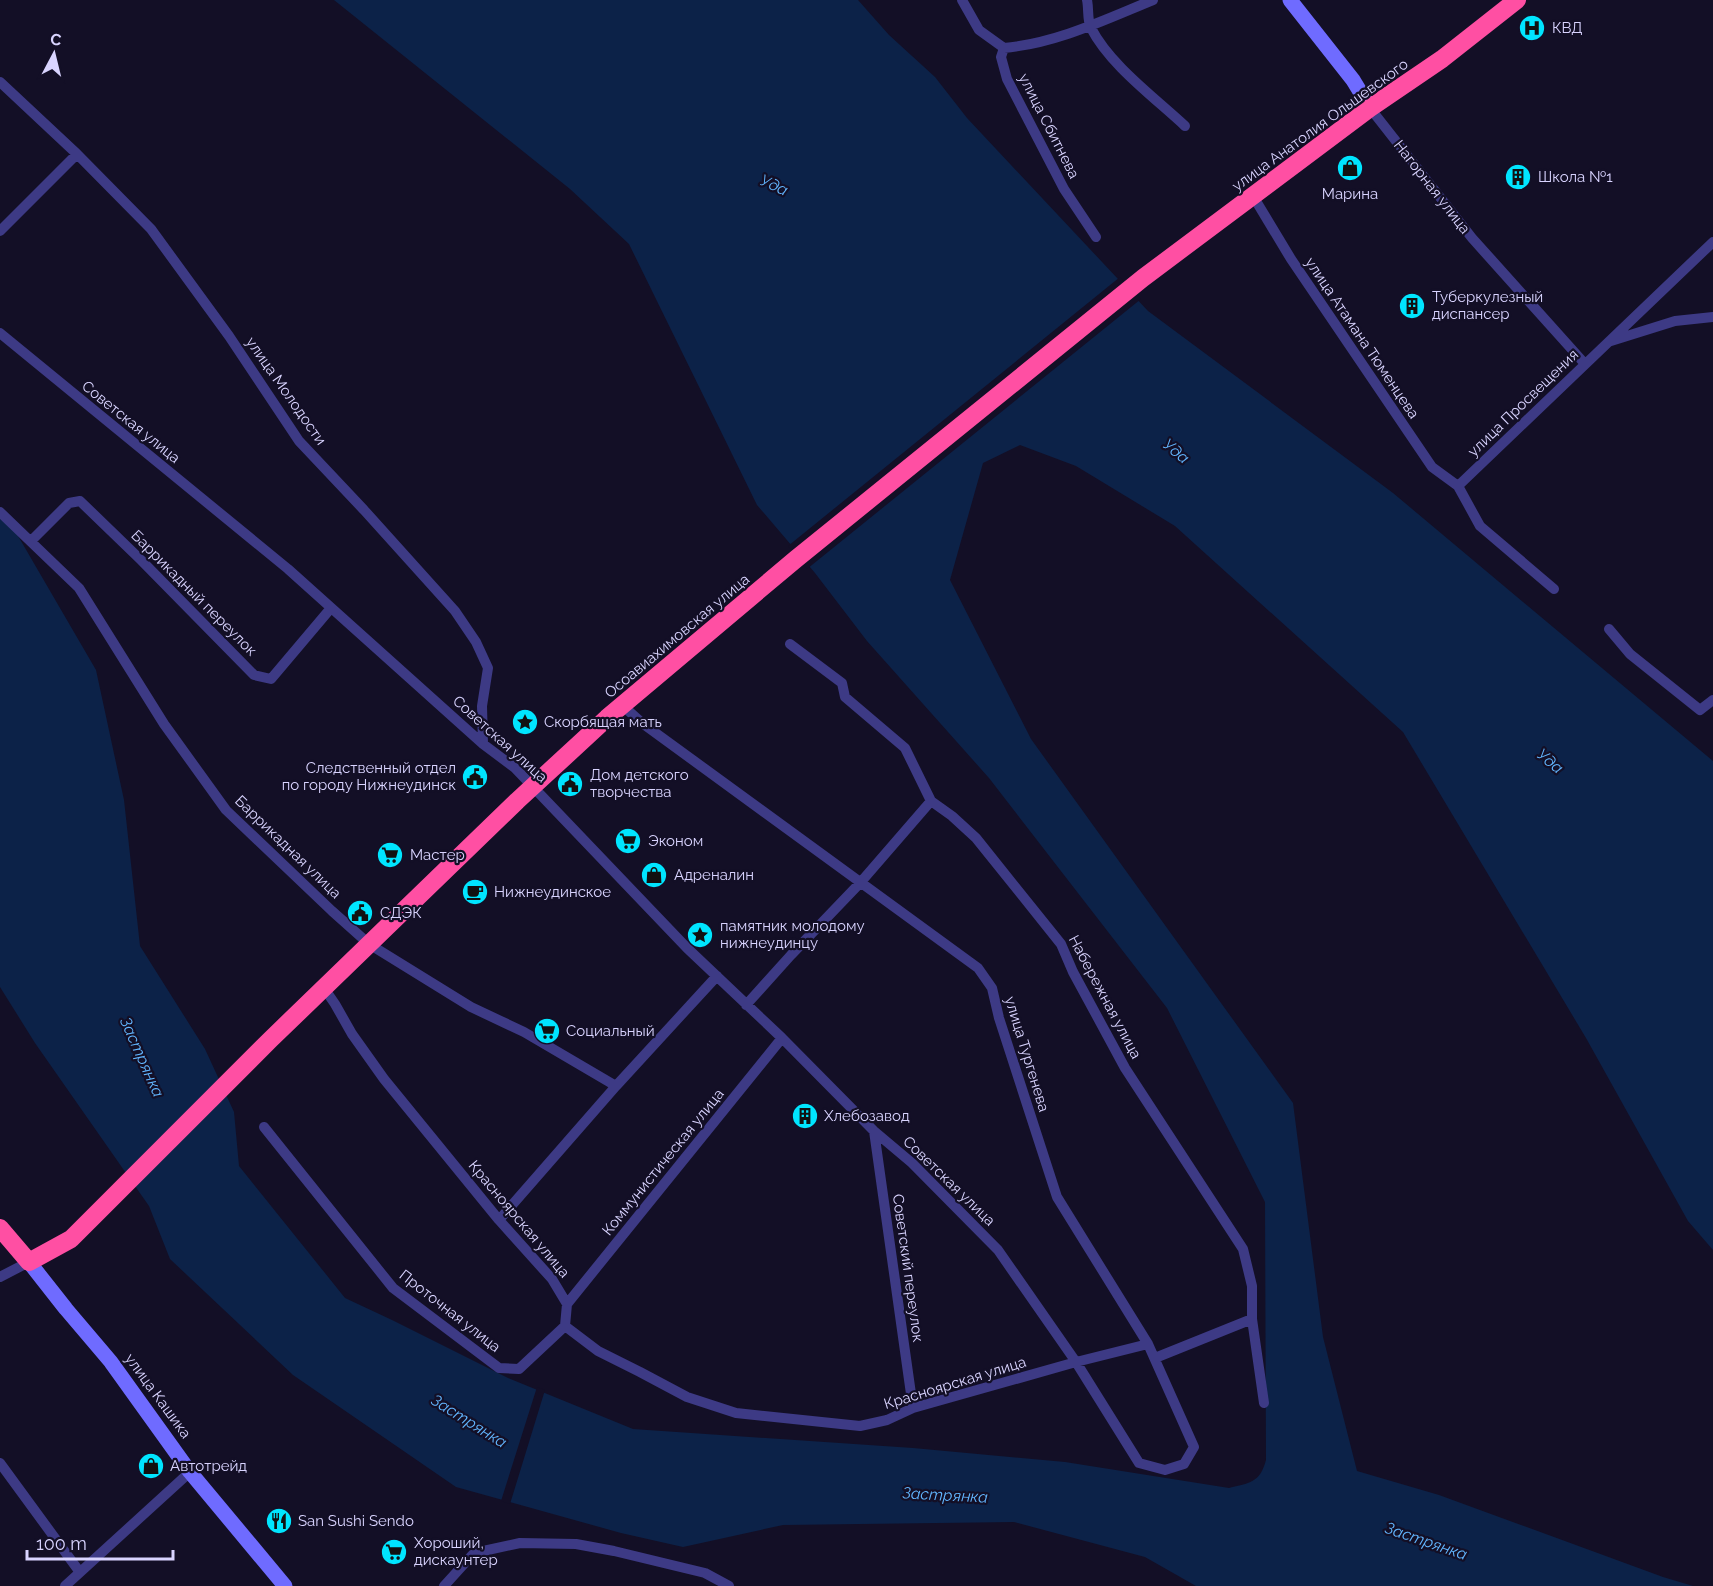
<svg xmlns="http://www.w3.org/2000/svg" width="1713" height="1586" viewBox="0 0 1713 1586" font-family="Raleway,sans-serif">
  <rect width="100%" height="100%" fill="#130f26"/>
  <path fill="#0c2248" d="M334,0h524l31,35 46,42 32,41 181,193 245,182 320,268v489l-25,-29 -102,-183 -183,-306 -228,-206 -99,-60 -56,-21 -37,18 -33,117 81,159 262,364 30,234 34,134 82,24 224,82 30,9h-497l-51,-29 -131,-35 -231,3 -100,22 -62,-14 -165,-46 -163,-112 -123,-116 -21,-53 -114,-163 -35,-56v-468l14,10 82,141 28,130 16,146 65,103 29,63 5,54 106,132 47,22 116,58 125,51 280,19 152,14 164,26c20,-5 31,-5 37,-28l-1,-258 -98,-194 -178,-230 -122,-137 -52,-68 -58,-68 -128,-261 -59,-55z"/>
  <path fill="#130f26" d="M1120,277l21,22 -334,270 -19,-23z
    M537,1387l8,3 -35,114 -9,-3z"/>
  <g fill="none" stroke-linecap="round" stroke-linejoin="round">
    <path stroke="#3d3a85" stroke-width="10" d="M962,0l17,30 25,18 -3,9 6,22 57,110 32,48
      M1087,0c2,9 0,20 4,28 19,37 63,69 94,98
      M1004,48c53,-5 100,-28 149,-48
      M0,82l77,72 74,75 78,107 70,105 65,69 91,101 21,31 12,26 -6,38 1,38
      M1370,108l102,130 113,126
      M1253,196l38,63 141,208 26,19 22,40 74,63
      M0,231l77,-77
      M0,333l288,236 195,175 32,24 172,180 95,90 92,93 38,32 86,87 78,112 63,101 26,7 19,-6 10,-17 -46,-103 -91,-147 -58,-179 -7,-30 -14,-20 -336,-245 -20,-18
      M1611,341l64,-20 38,-4
      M1458,486l255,-244
      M0,512l79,76 85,136 62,86 106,101 37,33 102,63 53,25 92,54
      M31,541l38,-38 11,-2 61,59 113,115 17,4 60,-71
      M1609,629l21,25 70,56 13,-10
      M790,644l52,39 3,14 60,51 26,53 21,15 24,22 85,106 12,28 52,96 118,181 9,37v33l12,84
      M324,988l11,16 17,30 32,45 115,141 53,59 15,25 -2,22 33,25 42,21 47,25 49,16 124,13 27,-6 26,-12 163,-46 72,-18
      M746,1005l45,-50 69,-72 71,-82
      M264,1127l129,161 106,80 20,1 46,-43
      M874,1131l39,277
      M499,1220l117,-134 101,-110
      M0,1277l29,-15
      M567,1304l215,-266
      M1155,1358l97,-39
      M0,1463l79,108
      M65,1586l125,-114
      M444,1586l30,-33 46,-10 56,1 38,7 91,22 24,13"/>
    <path stroke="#6f6bff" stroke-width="15" d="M1290,0l63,80 17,28
      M29,1262l37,47 45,53 79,110 95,114"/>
    <path stroke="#ff4fa3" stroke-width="18" d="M0,1228l29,34 42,-23 199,-199 247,-239 90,-83 189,-159 347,-281 227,-170 72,-49 75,-59"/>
  </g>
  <defs>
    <g id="hospital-disc" transform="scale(1.35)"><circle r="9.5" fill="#00e5ff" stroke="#130f26"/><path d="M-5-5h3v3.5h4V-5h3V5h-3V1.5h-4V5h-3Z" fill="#111"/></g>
    <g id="shop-disc" transform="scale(1.35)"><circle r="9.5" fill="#00e5ff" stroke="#130f26"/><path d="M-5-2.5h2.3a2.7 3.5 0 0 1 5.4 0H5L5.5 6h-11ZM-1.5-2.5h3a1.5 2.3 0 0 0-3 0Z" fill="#111"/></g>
    <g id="building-disc" transform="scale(1.35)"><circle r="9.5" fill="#00e5ff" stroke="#130f26"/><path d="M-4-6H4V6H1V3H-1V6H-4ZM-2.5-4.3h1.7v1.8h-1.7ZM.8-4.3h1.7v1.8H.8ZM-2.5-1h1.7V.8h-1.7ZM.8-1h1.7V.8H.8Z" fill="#111"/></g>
    <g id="sight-disc" transform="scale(1.35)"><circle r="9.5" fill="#00e5ff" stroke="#130f26"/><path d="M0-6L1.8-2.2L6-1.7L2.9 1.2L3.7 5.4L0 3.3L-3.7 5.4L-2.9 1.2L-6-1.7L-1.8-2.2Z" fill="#111"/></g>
    <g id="civic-disc" transform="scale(1.35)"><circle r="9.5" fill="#00e5ff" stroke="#130f26"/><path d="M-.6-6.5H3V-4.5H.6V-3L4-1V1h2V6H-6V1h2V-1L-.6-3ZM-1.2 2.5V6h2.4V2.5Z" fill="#111"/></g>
    <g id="supermarket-disc" transform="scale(1.35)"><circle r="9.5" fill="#00e5ff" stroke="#130f26"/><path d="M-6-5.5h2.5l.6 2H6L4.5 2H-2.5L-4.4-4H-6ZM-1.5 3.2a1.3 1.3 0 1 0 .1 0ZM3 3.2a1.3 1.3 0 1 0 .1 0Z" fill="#111"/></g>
    <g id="cafe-disc" transform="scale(1.35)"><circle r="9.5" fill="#00e5ff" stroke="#130f26"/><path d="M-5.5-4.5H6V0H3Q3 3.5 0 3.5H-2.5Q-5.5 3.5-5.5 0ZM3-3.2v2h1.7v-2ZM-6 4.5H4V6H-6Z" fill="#111"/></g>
    <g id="restaurant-disc" transform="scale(1.35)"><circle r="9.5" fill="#00e5ff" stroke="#130f26"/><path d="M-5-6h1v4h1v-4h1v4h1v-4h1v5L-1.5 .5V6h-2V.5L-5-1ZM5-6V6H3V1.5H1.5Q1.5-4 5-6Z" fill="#111"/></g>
  </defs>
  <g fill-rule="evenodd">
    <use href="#hospital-disc" x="1532" y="28"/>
    <use href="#shop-disc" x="1350" y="168"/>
    <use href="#building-disc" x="1518" y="177"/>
    <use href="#building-disc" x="1412" y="306"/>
    <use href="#sight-disc" x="525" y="722"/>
    <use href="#civic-disc" x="475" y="777"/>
    <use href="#civic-disc" x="570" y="784"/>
    <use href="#supermarket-disc" x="628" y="841"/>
    <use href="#supermarket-disc" x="390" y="855"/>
    <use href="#shop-disc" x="654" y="875"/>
    <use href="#cafe-disc" x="475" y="892"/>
    <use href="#civic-disc" x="360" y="913"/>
    <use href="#sight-disc" x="700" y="935"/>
    <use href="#supermarket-disc" x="547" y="1031"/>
    <use href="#building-disc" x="805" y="1116"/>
    <use href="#shop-disc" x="151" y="1466"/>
    <use href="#restaurant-disc" x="279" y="1521"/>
    <use href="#supermarket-disc" x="394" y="1552"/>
  </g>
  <g text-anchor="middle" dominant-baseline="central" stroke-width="4.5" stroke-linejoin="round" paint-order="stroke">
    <g font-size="15" fill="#d9d4ff" stroke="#130f26" text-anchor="start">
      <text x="1552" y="28">КВД</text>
      <text x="1538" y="177">Школа №1</text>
      <text x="1350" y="194" text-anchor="middle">Марина</text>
      <text x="1432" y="297">Туберкулезный<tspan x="1432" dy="17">диспансер</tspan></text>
      <text x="544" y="722">Скорбящая мать</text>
      <text x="456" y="768" text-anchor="end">Следственный отдел<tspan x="456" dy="17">по городу Нижнеудинск</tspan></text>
      <text x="590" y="775">Дом детского<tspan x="590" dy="17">творчества</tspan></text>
      <text x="648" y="841">Эконом</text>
      <text x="410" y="855">Мастер</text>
      <text x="674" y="875">Адреналин</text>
      <text x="494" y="892">Нижнеудинское</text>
      <text x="380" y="913">СДЭК</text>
      <text x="720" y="926">памятник молодому<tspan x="720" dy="17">нижнеудинцу</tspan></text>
      <text x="566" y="1031">Социальный</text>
      <text x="824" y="1116">Хлебозавод</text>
      <text x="170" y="1466">Автотрейд</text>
      <text x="298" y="1521">San Sushi Sendo</text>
      <text x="414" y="1543">Хороший,<tspan x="414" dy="17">дискаунтер</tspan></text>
    </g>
    <g font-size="15" fill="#d9d4ff" stroke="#130f26">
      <text transform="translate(1320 125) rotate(-36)">улица Анатолия Ольшевского</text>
      <text transform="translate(1049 126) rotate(63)">улица Сбитнева</text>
      <text transform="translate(1432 187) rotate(52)">Нагорная улица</text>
      <text transform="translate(1362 338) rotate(56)">улица Атамана Тюменцева</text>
      <text transform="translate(286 391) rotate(55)">улица Молодости</text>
      <text transform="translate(1523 403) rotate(-44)">улица Просвещения</text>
      <text transform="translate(131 422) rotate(39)">Советская улица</text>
      <text transform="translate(194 593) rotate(45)">Баррикадный переулок</text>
      <text transform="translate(677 636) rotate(-40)">Осоавиахимовская улица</text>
      <text transform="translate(500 739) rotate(42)">Советская улица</text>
      <text transform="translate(288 847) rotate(44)">Баррикадная улица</text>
      <text transform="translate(1105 997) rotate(62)">Набережная улица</text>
      <text transform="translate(1027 1054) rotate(73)">улица Тургенева</text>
      <text transform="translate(663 1162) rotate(-51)">Коммунистическая улица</text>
      <text transform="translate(949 1181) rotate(44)">Советская улица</text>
      <text transform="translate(519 1219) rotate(50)">Красноярская улица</text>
      <text transform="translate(908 1268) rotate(82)">Советский переулок</text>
      <text transform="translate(450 1311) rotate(38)">Проточная улица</text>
      <text transform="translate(955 1383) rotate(-17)">Красноярская улица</text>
      <text transform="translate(158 1396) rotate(54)">улица Кашика</text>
    </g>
    <g font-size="16" font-style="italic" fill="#62b6ff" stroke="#130f26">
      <text transform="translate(774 185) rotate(25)">Уда</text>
      <text transform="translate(1176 451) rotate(40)">Уда</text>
      <text transform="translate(1550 761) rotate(40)">Уда</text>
      <text transform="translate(142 1057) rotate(66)">Застрянка</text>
      <text transform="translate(469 1421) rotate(32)">Застрянка</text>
      <text transform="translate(945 1495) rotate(3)">Застрянка</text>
      <text transform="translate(1426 1541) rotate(19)">Застрянка</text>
    </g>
  </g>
  <g transform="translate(54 54) rotate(7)" stroke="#130f26" stroke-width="4.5" paint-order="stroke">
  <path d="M0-4.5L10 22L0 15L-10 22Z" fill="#d9d4ff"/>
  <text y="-9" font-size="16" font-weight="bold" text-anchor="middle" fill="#d9d4ff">С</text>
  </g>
  <path d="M27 1550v9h146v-9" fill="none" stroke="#d9d4ff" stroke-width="3"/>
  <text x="36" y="1550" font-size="18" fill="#d9d4ff" stroke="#130f26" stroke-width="4.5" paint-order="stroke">100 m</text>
</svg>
